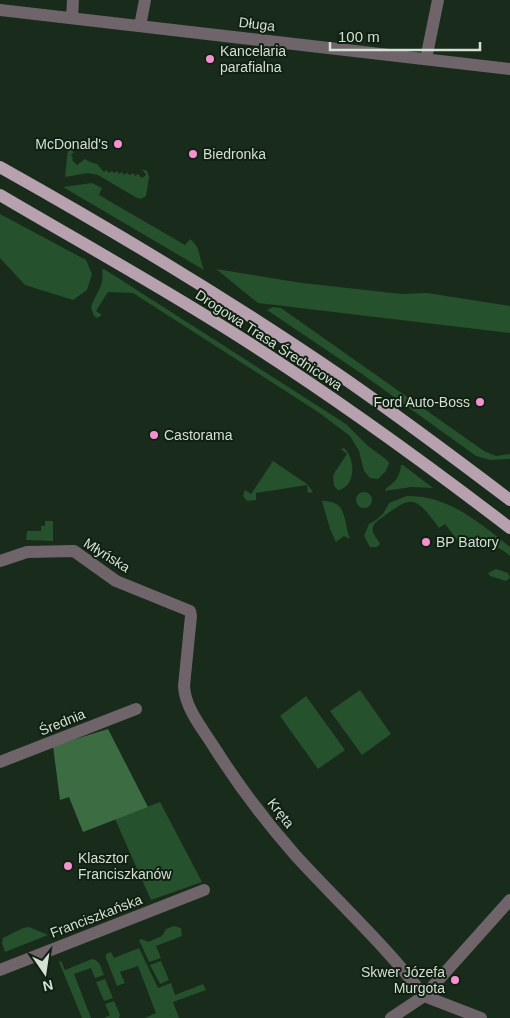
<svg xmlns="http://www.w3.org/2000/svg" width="510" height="1018" viewBox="0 0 510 1018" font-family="Arial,sans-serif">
  <rect width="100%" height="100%" fill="#192b1b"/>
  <path fill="#25512c" d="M69,138l1,1v5l5,2 -4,4 3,2 -3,3 2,3 -1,2 5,5 8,-6 5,3 7,2 7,8 2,-2 3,3 3,-2 2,2 3,-2 2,3 3,-2 2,3 3,-2 3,2 3,-2 2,3 3,-2 4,4 4,-3 -4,-6 5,2 2,6 -3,19 -5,3 -4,-1 -39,-23 -10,-2 -23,4z
    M92,183l10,5 -3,7 86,50 5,-6c11,8 9,20 14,31l-141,-83z
    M0,214l86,46 6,14 -5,16 -14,10 -48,-15 -25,-27z
    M104,269l242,155 22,22 19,14 2,3 -3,8 -8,8 -8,-1 -6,-7 -5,-20 -9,-15 -32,-24 -185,-119 -25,-1 -12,19 6,4 -5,3 -3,-2 -3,-9c5,-14 14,-22 11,-37z
    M216,269l86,14 100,11 25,-1 83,13v27l-252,-30z
    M273,307l8,1 203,143 12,5 14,-2v5l-20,1 -14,-4 -114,-82 -95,-64z
    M344,448c11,9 13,39 -6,42l-4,-4 -1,-11 14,-21 -6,-5z
    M273,461l34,23 6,8 -5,1 -1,-8 -51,8v7l-9,1 -4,-5 2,-6 6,4z
    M401,465h2l30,23 -22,-1 -26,4 1,-3c9,-5 14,-12 15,-23z
    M356 500a8 8 0 1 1 16 0a8 8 0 1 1-16 0Z
    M407,496c41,-1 73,27 103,51v9c-10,-9 -22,-14 -35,-17l-13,7 -17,-22 -6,4c-27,-37 -28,-31 -63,-6 -8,9 0,14 4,22l-3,3h-7l-6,-11 5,-12 7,-4 7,-6 6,-11z
    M322,501c26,-1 21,20 28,38l-6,-3 -8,6 -6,-13z
    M45,521h8v20l-27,-1 1,-9h14v-5h4z
    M496,569l12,4 2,5 -4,3 -16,-5 -2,-3z
    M360,690l31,44 -29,21 -32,-44z
    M306,696l39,54 -27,19 -38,-53z
    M160,802l42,80 -51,18 -36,-81z
    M174,926l7,2 1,8 -26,10 5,12 -12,4 -10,-22 3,-1 6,3 14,-6 4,-7z
    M29,927l19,8 -43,17 -3,-9 1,-5 20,-10z
    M139,948l19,40 13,-5 4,12 28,-11 3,6 -33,12 6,16h-34l11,-5 -18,-47 -18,6 5,11 -8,3 -11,-28v-4l5,-2 3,6z
    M92,959c8,1 9,9 12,16l-9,3 -4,-10 -17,6 17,44h-9l-23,-56 2,-1 4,9z
    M161,961l8,19 -9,4 -10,-19z
    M105,979l8,19 -9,3 -8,-19z
    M114,1001l6,14 -1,3h-15l6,-3 -5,-11z"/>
  <path fill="#3b6c42" d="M108,729l40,78 -65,25 -14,-35 -9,3 -7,-54z"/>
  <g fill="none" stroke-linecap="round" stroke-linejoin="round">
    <path stroke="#6e646a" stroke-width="12" d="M0,10l510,59
      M72,18l1,-18
      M140,26l5,-26
      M426,59l12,-59
      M0,561l27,-9 47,-1 42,30 74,30 1,5 -7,70c1,22 18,42 30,61 24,38 52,75 82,109 43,47 90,90 128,140
      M0,762l136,-53
      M0,970l204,-80
      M424,996l57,22
      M391,1018l33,-22 86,-96"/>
    <path stroke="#b7a1ae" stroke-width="12" d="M0,167c118,66 234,136 345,212 56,39 111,80 165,121
      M0,195c73,43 147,84 219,129 100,62 197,132 291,204"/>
  </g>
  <g fill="#f591d2" stroke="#102112" stroke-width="2">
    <circle cx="210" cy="59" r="5"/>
    <circle cx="118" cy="144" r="5"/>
    <circle cx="193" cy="154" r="5"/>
    <circle cx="480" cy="402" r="5"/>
    <circle cx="154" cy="435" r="5"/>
    <circle cx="426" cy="542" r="5"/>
    <circle cx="68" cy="866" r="5"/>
    <circle cx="455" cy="980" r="5"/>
  </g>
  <g text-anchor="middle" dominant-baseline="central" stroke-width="4" stroke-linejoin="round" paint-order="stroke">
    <g font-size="14" fill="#d4dfd5" stroke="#102112">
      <text transform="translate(257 24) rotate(7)">Długa</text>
      <text transform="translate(269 340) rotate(33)">Drogowa Trasa Średnicowa</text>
      <text transform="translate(107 555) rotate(32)">Młyńska</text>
      <text transform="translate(62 722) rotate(-22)">Średnia</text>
      <text transform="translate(281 813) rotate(52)">Kręta</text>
      <text transform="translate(96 916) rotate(-21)">Franciszkańska</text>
    </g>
    <g font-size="14" fill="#d4dfd5" stroke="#102112" text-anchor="start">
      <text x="220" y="51">Kancelaria<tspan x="220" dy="16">parafialna</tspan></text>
      <text x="108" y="144" text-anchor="end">McDonald's</text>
      <text x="203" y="154">Biedronka</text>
      <text x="470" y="402" text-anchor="end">Ford Auto-Boss</text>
      <text x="164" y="435">Castorama</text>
      <text x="436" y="542">BP Batory</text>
      <text x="78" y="858">Klasztor<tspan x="78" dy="16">Franciszkanów</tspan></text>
      <text x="445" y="972" text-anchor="end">Skwer Józefa<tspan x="445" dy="16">Murgota</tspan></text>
    </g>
  </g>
  <g transform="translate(45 973) rotate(167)" stroke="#102112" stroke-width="4" paint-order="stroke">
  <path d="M0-4L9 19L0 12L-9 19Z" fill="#d4dfd5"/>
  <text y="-8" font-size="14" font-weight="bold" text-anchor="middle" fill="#d4dfd5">N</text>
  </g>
  <path d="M330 42v8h150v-8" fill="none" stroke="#d4dfd5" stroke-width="2.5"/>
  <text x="338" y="42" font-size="15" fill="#d4dfd5" stroke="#102112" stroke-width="4" paint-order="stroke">100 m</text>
</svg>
